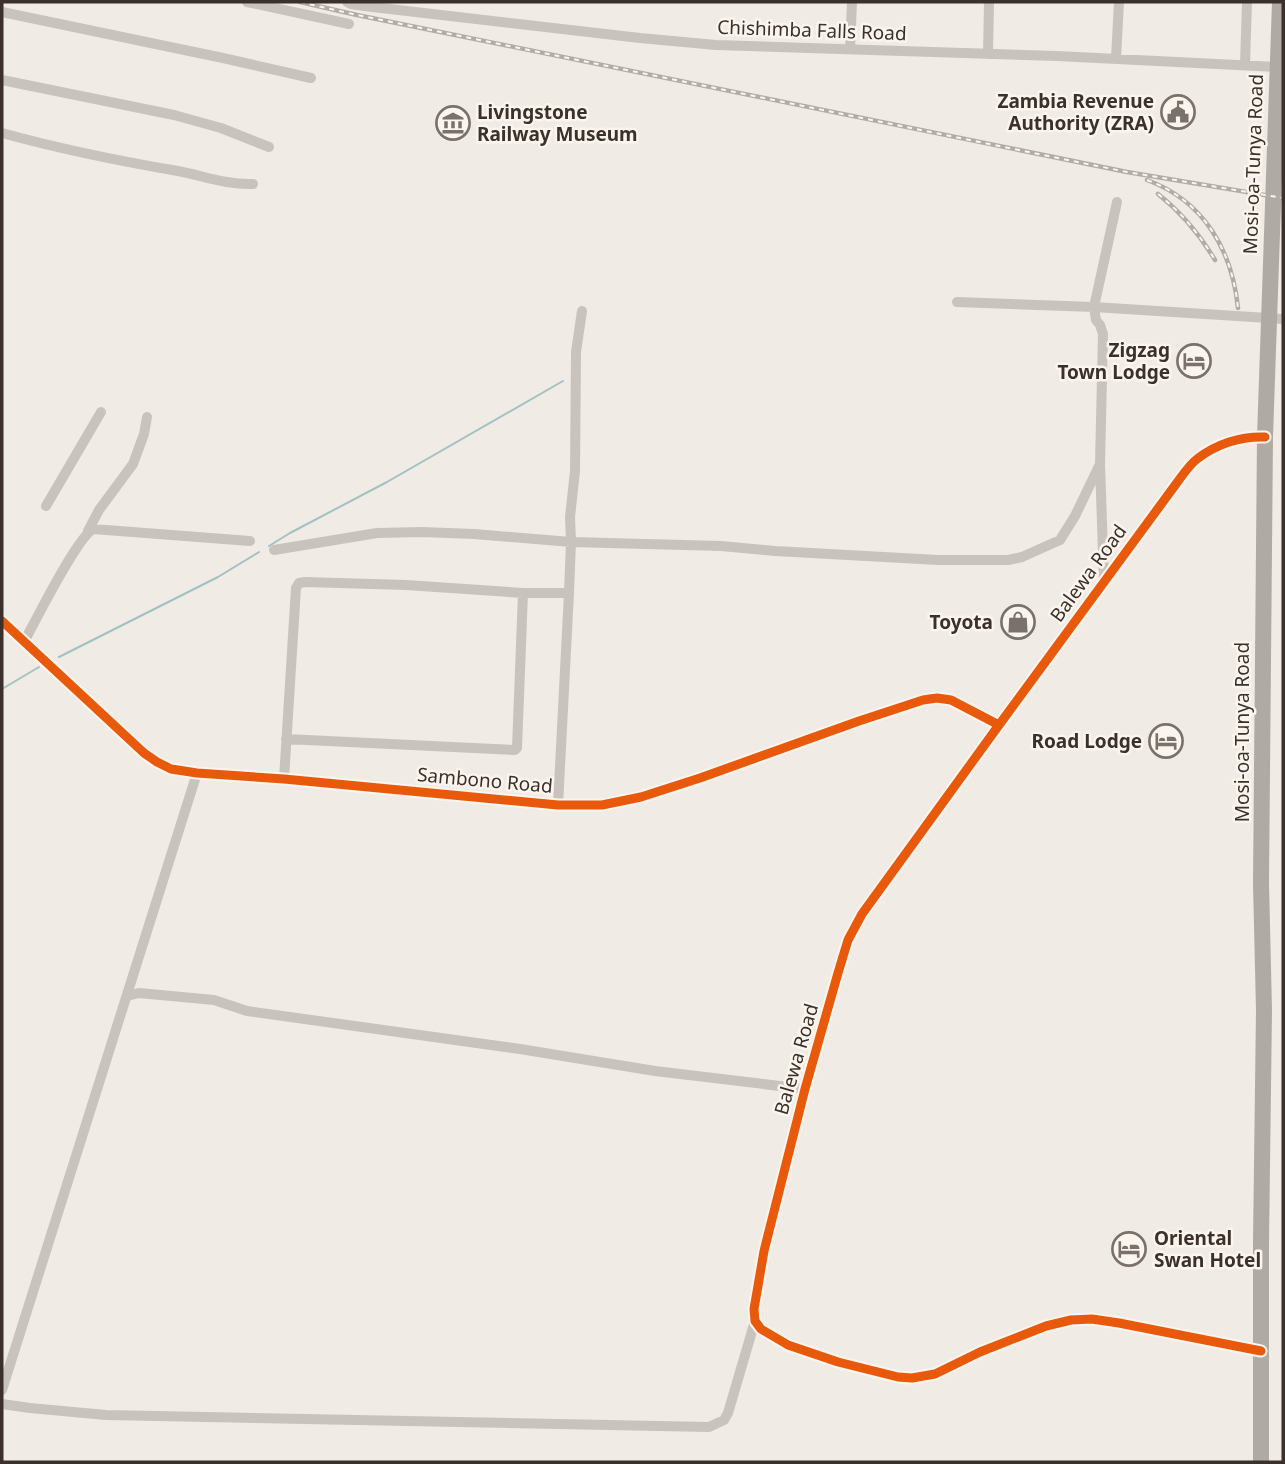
<svg xmlns="http://www.w3.org/2000/svg" width="1285" height="1464" viewBox="0 0 1285 1464" font-family="'Noto Sans',sans-serif">
  <rect width="100%" height="100%" fill="#f0ebe5"/>
  <g fill="none" stroke-linecap="round" stroke-linejoin="round">
    <path stroke="#a1c2c1" stroke-width="2" d="M269,546l21,-13 97,-51 176,-101
      M59,657l159,-80 41,-25
      M2,689l37,-22"/>
    <path stroke="#c9c3be" stroke-width="10" d="M247,2l102,22
      M347,2l4,2 13,2 276,32 76,7 341,11 221,11
      M2,12l221,46 88,20
      M850,49l2,-47
      M988,54l1,-52
      M1116,58l3,-56
      M1245,65l2,-63
      M2,80l172,35 47,13 48,19
      M2,133c58,16 117,28 176,38 26,5 49,14 75,13
      M957,302l137,5 189,12
      M46,506l55,-94
      M88,531l11,-21 34,-46 11,-30 3,-17
      M274,550l103,-17 45,-1 52,2 97,8 150,4 54,5 163,9h70l14,-3 38,-17 15,-24 25,-52
      M1104,582l-4,-118 3,-130 -3,-9 -4,-5 -2,-13 23,-105
      M2,621l142,132 13,9 14,7 26,4 87,6 274,26h44l39,-8 59,-19 159,-57 64,-21 14,-2 14,2 48,25
      M24,642c12,-22 52,-103 69,-113l157,12
      M286,739l229,11 2,-2 6,-155
      M284,779l12,-191 3,-5 6,-1 101,3 117,8h46
      M558,805l11,-212 2,-51 -1,-25 5,-46 1,-119 6,-41
      M127,996l12,-3 75,7 33,11 273,38 135,22 150,18
      M1261,1351l-142,-28 -27,-4 -21,1 -25,6 -66,26 -45,22 -23,4 -14,-1 -60,-15 -50,-17 -27,-16 -6,-8 -1,-12 10,-58 41,-162 33,-116 10,-33 14,-26 137,-189 177,-241c6,-8 13,-19 21,-25 19,-15 44,-23 68,-22
      M2,1390l195,-617
      M2,1404l28,4 76,7 603,12 15,-7 4,-7 27,-92"/>
    <path stroke="#afaaa4" stroke-width="16" d="M1261,1462v-220l3,-232 -3,-127 4,-446 15,-435"/>
    <g stroke="#b1aca8" stroke-width="4.5">
      <path id="rail" d="M300,2l57,13 770,157 156,26
        M1147,180c57,21 85,70 91,128
        M1158,194c24,19 42,41 57,66"/>
    </g>
    <use href="#rail" stroke="#fbf5ee" stroke-width="2" stroke-dasharray="5" stroke-linecap="butt"/>
    <g stroke="#fbf5ee" stroke-width="13">
      <path id="cycleway" d="M2,621l142,132 13,9 14,7 26,4 87,6 274,26h44l39,-8 59,-19 159,-57 64,-21 14,-2 14,2 48,25
        M1261,1351l-142,-28 -27,-4 -21,1 -25,6 -66,26 -45,22 -23,4 -14,-1 -60,-15 -50,-17 -27,-16 -6,-8 -1,-12 10,-58 41,-162 33,-116 10,-33 14,-26 137,-189 177,-241c6,-8 13,-19 21,-25 19,-15 44,-23 68,-22"/>
    </g>
    <use href="#cycleway" stroke="#e8590c" stroke-width="9"/>
  </g>
  <defs>
    <g id="civic-ring" transform="scale(1.75)"><circle r="9.5" fill="#fbf5ee" stroke="#7a716c" stroke-width="1.5"/><path d="M-.6-6.5H3V-4.5H.6V-3L4-1V1h2V6H-6V1h2V-1L-.6-3ZM-1.2 2.5V6h2.4V2.5Z" fill="#7a716c"/></g>
    <g id="museum-ring" transform="scale(1.75)"><circle r="9.5" fill="#fbf5ee" stroke="#7a716c" stroke-width="1.5"/><path d="M0-6L6-3V-2H-6V-3ZM-5-1h2V3h-2ZM-1-1h2V3h-2ZM3-1h2V3H3ZM-6 4H6V6H-6Z" fill="#7a716c"/></g>
    <g id="hotel-ring" transform="scale(1.75)"><circle r="9.5" fill="#fbf5ee" stroke="#7a716c" stroke-width="1.5"/><path d="M-6-4.5h1.5V1H6V5H4.5V3h-9V5H-6ZM-4 0a1.8 1.8 0 1 1 3.6 0ZM.5 0V-2.5h3Q6-2.5 6 0Z" fill="#7a716c"/></g>
    <g id="shop-ring" transform="scale(1.75)"><circle r="9.5" fill="#fbf5ee" stroke="#7a716c" stroke-width="1.5"/><path d="M-5-2.5h2.3a2.7 3.5 0 0 1 5.4 0H5L5.5 6h-11ZM-1.5-2.5h3a1.5 2.3 0 0 0-3 0Z" fill="#7a716c"/></g>
  </defs>
  <g fill-rule="evenodd">
    <use href="#civic-ring" x="1178" y="112"/>
    <use href="#museum-ring" x="453" y="123"/>
    <use href="#hotel-ring" x="1194" y="361"/>
    <use href="#shop-ring" x="1018" y="622"/>
    <use href="#hotel-ring" x="1166" y="741"/>
    <use href="#hotel-ring" x="1129" y="1249"/>
  </g>
  <g text-anchor="middle" dominant-baseline="central" stroke-width="5" stroke-linejoin="round" paint-order="stroke">
    <g font-size="19" fill="#3b302b" stroke="#fbf5ee">
      <text transform="translate(812 30) rotate(2)">Chishimba Falls Road</text>
      <text transform="translate(1253 164) rotate(-88)">Mosi-oa-Tunya Road</text>
      <text transform="translate(1088 573) rotate(-54)">Balewa Road</text>
      <text transform="translate(1242 732) rotate(-90)">Mosi-oa-Tunya Road</text>
      <text transform="translate(485 780) rotate(5)">Sambono Road</text>
      <text transform="translate(796 1059) rotate(-74)">Balewa Road</text>
    </g>
    <g font-size="19" font-weight="bold" fill="#3b302b" stroke="#fbf5ee" text-anchor="end">
      <text x="1154" y="101">Zambia Revenue<tspan x="1154" dy="22">Authority (ZRA)</tspan></text>
      <text x="477" y="112" text-anchor="start">Livingstone<tspan x="477" dy="22">Railway Museum</tspan></text>
      <text x="1170" y="350">Zigzag<tspan x="1170" dy="22">Town Lodge</tspan></text>
      <text x="993" y="622">Toyota</text>
      <text x="1142" y="741">Road Lodge</text>
      <text x="1154" y="1238" text-anchor="start">Oriental<tspan x="1154" dy="22">Swan Hotel</tspan></text>
    </g>
  </g>
  <rect width="1285" height="1464" fill="none" stroke="#3b302b" stroke-width="7"/>
</svg>
